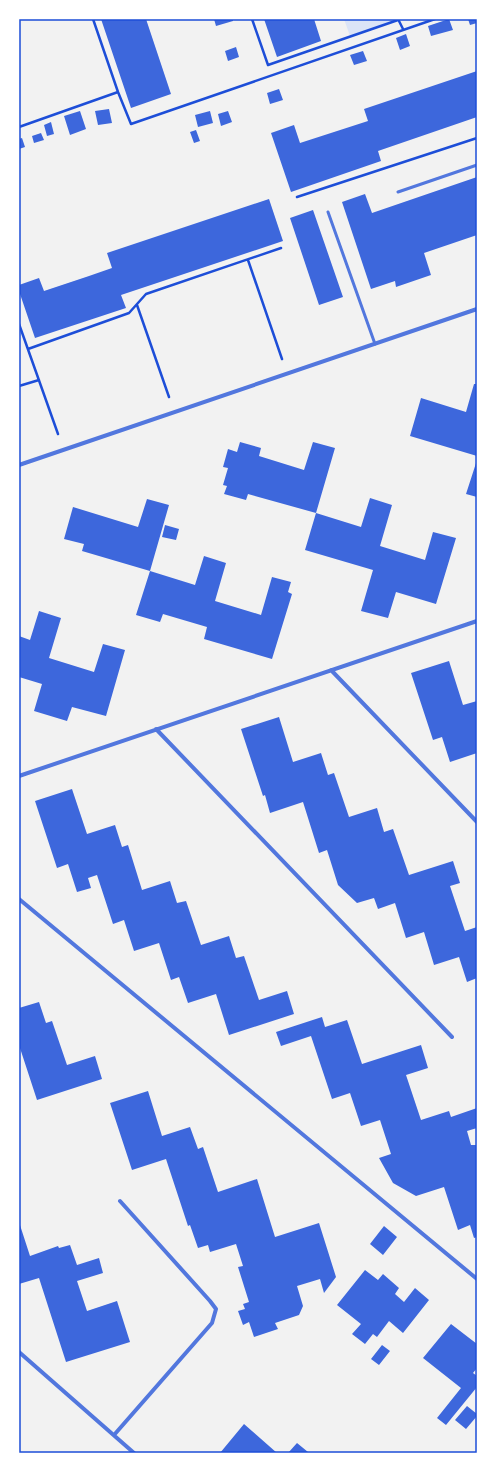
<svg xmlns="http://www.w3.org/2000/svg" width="496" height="1472" viewBox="0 0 496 1472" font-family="'Sofia Sans Condensed',sans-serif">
  <rect width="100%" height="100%" fill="#f2f2f2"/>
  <path fill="#dbe4f7" d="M344,19h54l-48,17z"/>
  <path fill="#3d67dc" d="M101,19h45l25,75 -40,14z
    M214,19h19v2l-17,5z
    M264,19h50l7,22 -44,16z
    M449,19l4,11 -22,6 -3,-10z
    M468,19h9v4l-7,2z
    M406,34l4,12 -10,4 -4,-12z
    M236,47l3,10 -11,4 -3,-10z
    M363,51l4,10 -13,4 -4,-10z
    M477,71v46l-99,34 3,10 -90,31 -20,-59 23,-8 6,18 68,-22 -4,-12z
    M279,89l4,11 -13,4 -3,-11z
    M109,109l3,14 -14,2 -3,-14z
    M80,111l6,18 -16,6 -6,-19z
    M210,111l3,12 -15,4 -3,-12z
    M228,111l4,11 -11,4 -3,-12z
    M51,122l3,12 -7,2 -3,-11z
    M196,130l4,11 -6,2 -4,-11z
    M41,133l3,7 -10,3 -2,-7z
    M22,138l3,9 -6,2v-10z
    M477,177v58l-53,18 7,22 -35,12 -1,-6 -24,8 -29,-87 23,-8 7,19z
    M269,199l14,42 -162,54 5,13 -91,30 -16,-47v-6l20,-7 5,13 45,-15 23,-8 -5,-15z
    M313,210l30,87 -24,8 -29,-87z
    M474,384h3v72l-67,-20 11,-38 45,14z
    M240,442l21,6 -2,8 45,14 9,-28 22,6 -19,65 -68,-19 -2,6 -22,-6 3,-8 -4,-1 5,-17 -5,-1 5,-18 9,3z
    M477,460v37l-11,-3z
    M370,498l22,7 -12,41 45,14 8,-28 23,6 -20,66 -40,-12 -8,26 -27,-7 12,-41 -68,-20 11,-37 45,14z
    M147,499l22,6 -19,66 -68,-20 2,-7 -20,-5 9,-32 65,20z
    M165,525l14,4 -3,11 -14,-3z
    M204,556l22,7 -11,38 46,14 11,-38 19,5 -3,10 4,2 -20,65 -68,-20 3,-12 -44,-13 -3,8 -24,-7 14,-44 45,14z
    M39,611l22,7 -12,40 45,14 9,-28 22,6 -19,66 -34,-9 -5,14 -33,-10 8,-27 -23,-7v-41l11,4z
    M449,661l14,44 14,-4v52l-27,9 -8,-25 -9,3 -22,-67z
    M279,717l14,45 28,-9 7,22 6,-2 15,44 28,-9 7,24 9,-3 16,46 44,-14 7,22 -10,3 15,45 12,-4v51l-10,4 -8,-25 -25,8 -10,-33 -18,6 -11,-35 -17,6 -4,-11 -17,5 -19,-18 -11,-35 -8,3 -16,-51 -33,11 -5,-18 -2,1 -22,-67z
    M72,789l15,45 28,-9 7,22 6,-2 14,45 28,-9 7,22 9,-2 15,44 28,-9 7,22 8,-2 15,44 28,-9 7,23 -65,21 -13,-41 -28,9 -9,-26 -8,3 -12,-37 -25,8 -10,-31 -11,4 -16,-49 -9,3 3,10 -14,4 -9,-28 -11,4 -22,-67z
    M39,1002l7,21 6,-2 15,44 28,-9 7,23 -65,21 -18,-55v-37z
    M322,1017l3,10 22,-7 15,44 59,-19 7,23 -22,7 15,45 28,-9 2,6 26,-9v20l-10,3 4,14h6v92l-3,1 -4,-13 -12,5 -14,-43 -28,9 -23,-13 -14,-25 12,-4 -11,-34 -19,6 -11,-33 -18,6 -21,-63 -30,10 -5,-14z
    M148,1091l14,45 28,-9 8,22 5,-2 15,45 39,-13 18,58 44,-14 17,54 -12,16 -4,-14 -23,7 6,20 -4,9 -24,8 3,6 -24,8 -5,-15 -6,3 -5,-14 7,-2 -2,-5 6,-2 -11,-35 5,-1 -7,-22 -26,8 -2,-7 -10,3 -8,-23 -2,1 -22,-67 -34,11 -22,-67z
    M19,1222l11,34 28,-10 1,2 11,-3 7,20 22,-7 4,15 -26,8 10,30 30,-10 13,41 -64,20 -27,-84 -20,6z
    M384,1226l13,11 -14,18 -13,-11z
    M365,1270l13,10 5,-6 16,14 -4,6 9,8 11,-14 14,12 -26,33 -14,-12 -12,16 -4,-3 -8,10 -13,-10 9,-10 -24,-19z
    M451,1324l26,20v24l-4,5 4,3v11l-31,38 -9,-7 24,-30 -38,-30z
    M382,1345l8,6 -11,14 -8,-6z
    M467,1406l10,8v2l-11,13 -11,-9z
    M244,1424l33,29h-57z
    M297,1443l11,9 -2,1h-18z"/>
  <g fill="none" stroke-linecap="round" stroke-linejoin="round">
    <path stroke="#1d4ed8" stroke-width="2.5" d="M93,19l25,73 13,32 304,-105
      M252,19l16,46 130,-45
      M398,19l5,10
      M19,127l99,-35
      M297,197l180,-59
      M248,260l34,99
      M137,305l32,92
      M19,324l39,110
      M28,349l101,-36 17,-19 135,-46
      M19,386l20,-6"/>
    <path stroke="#5277de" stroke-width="3" d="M398,192l79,-27
      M328,212l47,132"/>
    <path stroke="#5277de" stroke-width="4" d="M19,465l458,-156
      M331,670l146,152
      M156,729l296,308
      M19,776l458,-155
      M19,899l458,380
      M19,1352l115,101
      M114,1435l98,-112 4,-14 -6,-8 -90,-100"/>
  </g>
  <rect width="496" height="1472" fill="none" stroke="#ffffff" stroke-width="40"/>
  <rect x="20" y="20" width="456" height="1432" fill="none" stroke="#1d4ed8" stroke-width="1.5"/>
</svg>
